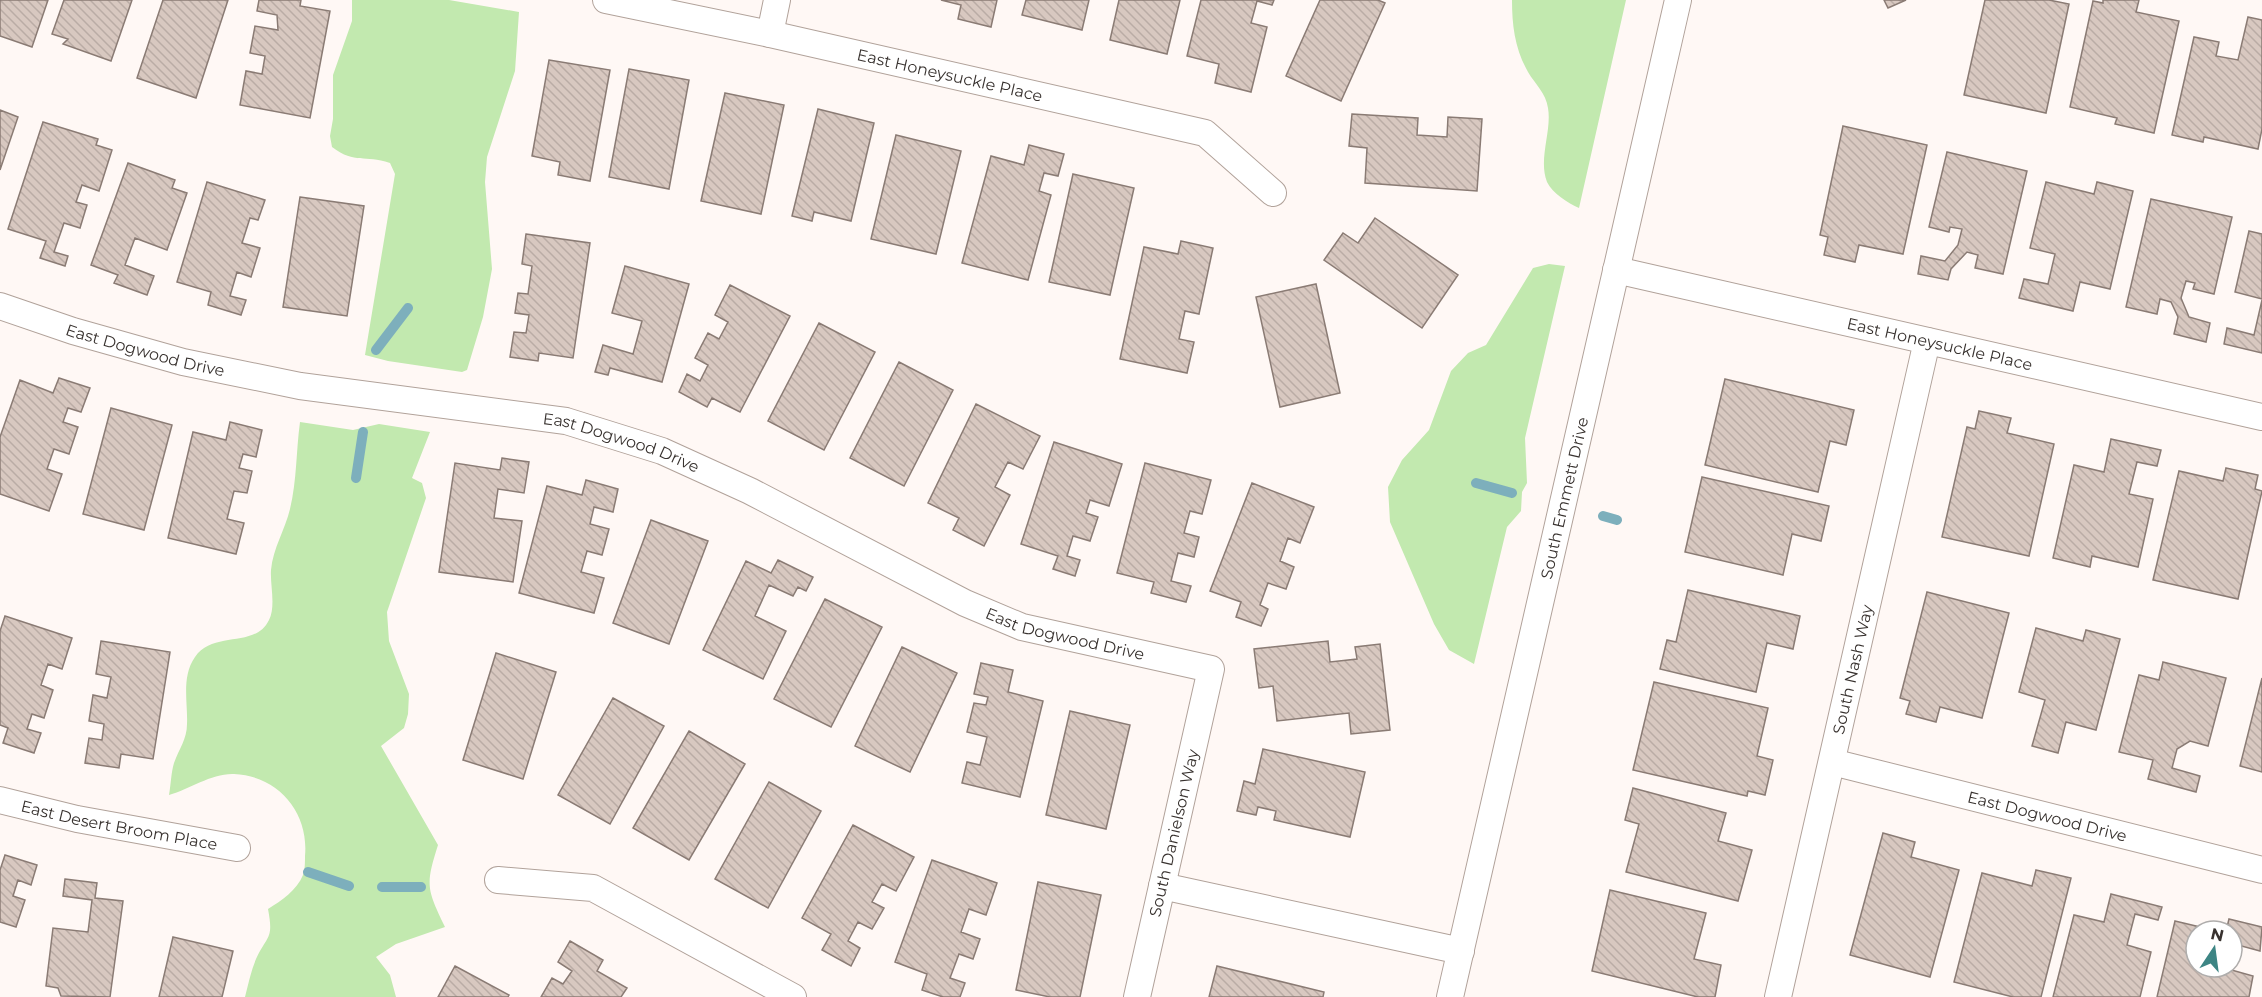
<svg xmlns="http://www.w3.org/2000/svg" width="2262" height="997" viewBox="0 0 2262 997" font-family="Montserrat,sans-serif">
  <defs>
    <pattern id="building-back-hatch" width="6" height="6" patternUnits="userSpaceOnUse" patternTransform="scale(1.5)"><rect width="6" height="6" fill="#d8c8c0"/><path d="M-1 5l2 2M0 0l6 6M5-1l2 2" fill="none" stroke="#baaca5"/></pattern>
  </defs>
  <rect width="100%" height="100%" fill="#fff8f5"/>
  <path fill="#c2e9af" d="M352,0h97l70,12 -4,59 -28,86 -2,25 7,87 -9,48 -16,53 -5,2 -74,-11 -23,-6 30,-181 -5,-11c-26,-9 -34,2 -58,-16l-2,-11 3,-17v-44l19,-54z
    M1512,0h114l-47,208c-11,-5 -27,-15 -32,-26 -9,-23 5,-51 1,-74 -2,-15 -13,-24 -20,-36 -13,-23 -16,-46 -16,-72z
    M1549,264l16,2 -40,172 2,45 -5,9 -1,19 -14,16 -33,137 -25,-14 -15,-26 -44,-102 -2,-35 14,-27 27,-30 22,-59 17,-18 18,-8 47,-77z
    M300,422l53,8 26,-6 51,8 -18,46 10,5 4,15 -39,114 2,29 20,53 -1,20 -4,14 -23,18 57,99c-13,41 -11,44 7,82l-49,17 -20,13 14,18 6,22h-151c3,-12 6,-26 11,-38 11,-24 18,-19 12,-50 13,-8 29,-19 35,-34 2,-5 2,-13 2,-19 4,-43 -26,-80 -71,-82 -22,-1 -44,15 -65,21 2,-11 2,-22 5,-32 5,-14 13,-24 13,-39 1,-21 -6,-47 8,-67 19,-27 60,-8 74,-37 7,-14 1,-35 2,-50 2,-22 14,-40 19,-61 7,-29 6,-58 10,-87z"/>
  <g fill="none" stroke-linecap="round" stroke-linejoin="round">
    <path stroke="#7dafbc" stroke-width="10" d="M376,350l32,-42
      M356,478l7,-46
      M1476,483l36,10
      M1603,516l14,4
      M308,872l41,14
      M382,887h39"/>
  </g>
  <path fill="url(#building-back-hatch)" stroke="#8a7b74" stroke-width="1.5" d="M0,0h48l-16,47 -32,-11z
    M64,0h68l-21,61 -48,-17 5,-5 -16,-5z
    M163,0h65l-32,98 -59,-20z
    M259,0h42l-1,6 30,5 -20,107 -70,-13 6,-34 16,3 3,-18 -15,-3 5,-27 23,4 -1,-15 -20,-4z
    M941,0h56l-6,27 -33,-8 3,-14z
    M1026,0h63l-7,30 -60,-15z
    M1119,0h61l-13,54 -57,-14z
    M1201,0h73l-2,5 -15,-4 -6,22 16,4 -16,65 -36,-9 4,-19 -32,-8z
    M1320,0h58l7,3 -44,98 -55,-25z
    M1884,0h22l-18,8z
    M1985,0h64l20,4 -23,109 -82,-18z
    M2103,0h36l-3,12 43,9 -25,112 -39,-9 2,-6 -47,-11 23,-106 10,2z
    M2248,17l14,3v109l-4,20 -54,-12 -1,5 -31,-7 22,-98 25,5 -3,14 22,4z
    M549,60l61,10 -20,111 -32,-6 2,-13 -28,-6z
    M629,69l60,11 -20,109 -60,-12z
    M725,93l59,12 -23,109 -60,-13z
    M818,109l56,14 -23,98 -37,-9 -2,9 -20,-5z
    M0,110l18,7 -18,53z
    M1352,114l66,4 -1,17 30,2 1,-20 34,2 -5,72 -112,-8 2,-35 -18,-2z
    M43,122l55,17 -2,6 16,5 -13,41 -17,-6 -6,17 11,3 -7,23 -16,-5 -10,29 14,4 -3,10 -25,-8 6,-17 -38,-12z
    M1843,126l84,19 -24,109 -44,-9 -4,17 -31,-7 4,-18 -8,-2z
    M896,135l65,16 -25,103 -65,-15z
    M1029,145l35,9 -6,22 -14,-3 -5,18 12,4 -23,85 -66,-17 29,-107 33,9z
    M1947,152l80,19 -24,103 -28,-6 3,-13 -11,-3 -16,17 -3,11 -30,-6 3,-18 24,5 13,-16 4,-16 -12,-2 -1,5 -20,-5z
    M128,163l47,17 -3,8 15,5 -20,57 -32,-12 -10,27 29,11 -7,19 -33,-12 4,-8 -27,-10z
    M1073,174l61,14 -24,107 -61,-13z
    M207,182l58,18 -7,20 -8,-2 -8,25 18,5 -9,29 -14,-5 -7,24 16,4 -5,15 -33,-10 3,-13 -34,-10z
    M2046,182l48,12 3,-12 36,9 -23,98 -30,-7 -7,29 -54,-13 5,-19 24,5 7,-30 -25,-6z
    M300,197l64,9 -17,110 -64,-9z
    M2151,199l81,18 -18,77 -21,-5 2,-6 -9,-2 -5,17 8,19 21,6 -4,19 -32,-8 4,-17 -7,-15 -11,-3 -3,15 -31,-7z
    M1375,218l83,57 -36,53 -98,-68 19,-27 15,10z
    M2249,231l13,3v65l-27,-7z
    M526,234l64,9 -17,115 -34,-5 -1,8 -28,-4 4,-25 12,1 3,-18 -14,-2 3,-20 10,1 4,-28 -10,-2z
    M1181,241l32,7 -14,66 -14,-3 -6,28 15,3 -7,31 -67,-14 24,-112 34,7z
    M625,266l64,18 -27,98 -52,-14 -2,7 -13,-3 8,-27 30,9 9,-33 -30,-8z
    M1316,284l24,109 -60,14 -24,-110z
    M730,285l60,31 -50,96 -28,-14 -5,9 -28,-15 8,-18 13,7 8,-16 -13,-7 13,-25 11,6 9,-17 -13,-7z
    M2262,300v53l-38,-9 3,-16 27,7z
    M819,323l56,29 -51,98 -56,-29z
    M899,362l54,28 -49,96 -54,-28z
    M59,378l31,10 -9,24 -13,-4 -5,14 15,5 -9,27 -15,-5 -7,20 15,5 -13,37 -49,-17v-57l20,-57 33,13z
    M1725,379l129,31 -8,35 -16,-4 -12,51 -113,-27z
    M976,404l64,32 -17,33 -15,-7 -13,25 15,8 -26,51 -31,-16 6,-12 -31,-15z
    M111,408l61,17 -28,105 -61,-16z
    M1979,411l32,7 -4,15 47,11 -25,112 -87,-19 25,-110 8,2z
    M230,422l32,8 -6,27 -13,-3 -4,14 13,3 -5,22 -13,-2 -7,28 17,4 -8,31 -68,-16 25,-106 33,8z
    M2111,439l50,11 -4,16 -20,-4 -8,32 24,5 -15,68 -46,-11 -2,11 -37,-9 21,-93 30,7z
    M1054,442l68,22 -13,42 -19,-6 -4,13 12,4 -8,24 -17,-5 -6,20 13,4 -5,16 -22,-7 5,-13 -37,-12z
    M502,458l27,4 -5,31 -26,-4 -4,29 28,3 -9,61 -74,-10 16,-109 45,7z
    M1145,463l66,17 -9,34 -12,-3 -6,22 15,4 -5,20 -16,-4 -7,28 20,5 -5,16 -35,-9 3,-11 -37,-9z
    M2226,468l32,7 -3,14 7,2 -24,108 -85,-19 26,-109 44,10z
    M1702,477l127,29 -8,35 -29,-7 -9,41 -98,-23z
    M586,480l32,9 -5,23 -19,-5 -4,17 19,5 -7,26 -15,-4 -6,21 23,6 -10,35 -75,-20 28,-107 35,9z
    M1252,483l62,24 -14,36 -12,-5 -8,23 14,6 -8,22 -18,-6 -8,22 8,4 -7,17 -25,-9 5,-15 -31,-11z
    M651,520l57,21 -39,103 -56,-21z
    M778,560l35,17 -7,14 -8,-4 -5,9 -24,-11 -14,31 31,15 -23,48 -60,-29 43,-89 25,12z
    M1688,590l112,26 -7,33 -26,-6 -11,49 -96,-23 7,-29 9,2z
    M1927,592l82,21 -27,105 -42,-11 -4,15 -30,-8 4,-13 -10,-3z
    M825,599l57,28 -51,100 -57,-28z
    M5,616l67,22 -10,31 -14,-5 -7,21 12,5 -9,28 -12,-4 -5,15 14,4 -7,20 -31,-10 5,-15 -8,-3v-94z
    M2036,628l47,13 3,-11 34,9 -24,91 -30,-8 -8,31 -26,-7 13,-46 -26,-8z
    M101,641l69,11 -17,107 -32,-5 -2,14 -34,-5 4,-25 13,2 2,-16 -15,-3 4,-26 14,3 4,-21 -15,-3z
    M1328,641l2,21 27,-3 -2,-12 25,-3 10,86 -39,4 -2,-21 -72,8 -4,-35 -14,2 -5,-39z
    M902,647l55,26 -47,99 -55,-26z
    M496,653l60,19 -33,107 -60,-19z
    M2163,662l63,16 -18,68 -18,-5 -13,8 -5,19 28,8 -4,16 -48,-13 5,-19 -34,-8 20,-77 20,5z
    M981,663l32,7 -5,22 35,9 -23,96 -58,-14 5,-21 13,3 7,-28 -20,-5 7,-29 12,2 2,-8 -14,-3z
    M2262,678v94l-22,-6z
    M1654,682l114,26 -11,48 16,4 -8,35 -17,-4 -1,5 -114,-26z
    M613,698l51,28 -54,98 -52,-29z
    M1070,711l60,14 -24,104 -60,-14z
    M689,731l56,33 -56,96 -56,-32z
    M1263,749l102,23 -15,65 -76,-17 2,-9 -18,-4 -2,8 -19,-4 7,-30 11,3z
    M769,782l52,29 -53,97 -53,-29z
    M1633,788l93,25 -8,28 34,9 -14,51 -112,-29 13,-48 -14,-4z
    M853,825l61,32 -18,34 -14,-7 -10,18 12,6 -12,21 -14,-7 -10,19 12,7 -9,18 -29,-16 9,-16 -29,-16z
    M1883,833l32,9 -4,15 48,13 -29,107 -80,-22z
    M5,855l32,10 -6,20 -13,-5 -5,16 12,4 -9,27 -16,-5v-52z
    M932,860l65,23 -11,32 -17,-6 -8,23 19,7 -7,20 -14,-5 -9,24 15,5 -5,14h-17l-21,-7 5,-16 -32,-12z
    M2036,870l35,8 -30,119h-28l-59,-15 28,-109 50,13z
    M65,879l32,4 -2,15 28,3 -13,96 -49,-1 -3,-8 -12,-2 7,-58 35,4 4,-32 -29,-4z
    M1038,882l63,13 -21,102h-30l-34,-7z
    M1610,890l96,23 -12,46 27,6 -6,32h-17l-106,-26z
    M2111,894l51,13 -4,13 -23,-6 -8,31 24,7 -11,45h-87l21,-82 30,7z
    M2229,919l33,8 -2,24 -22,-6 -6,5v-19h-6z
    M2175,921l42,10h-21v36h25l32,9 -4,21h-92z
    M173,937l60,14 -11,46h-63z
    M570,941l33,19 -6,11 30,17 -6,9h-80l11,-19 11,6 9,-13 -14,-9z
    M455,966l54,29 -1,2h-70z
    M1217,966l107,26 -1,5h-114z"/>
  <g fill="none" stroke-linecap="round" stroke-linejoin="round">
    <g stroke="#b1a29a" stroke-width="28">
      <g id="street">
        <path id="s1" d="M606,0l164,34 435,99 68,60"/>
        <path d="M770,34l7,-34"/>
        <path id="s2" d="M1616,270l646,147"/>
        <path id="s3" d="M0,306l73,25 110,31 117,24 266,35 96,30 88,40 215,112 57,24 189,42 -74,328"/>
        <path id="s4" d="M1832,762l430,108"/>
        <path id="s5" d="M0,800l77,19 160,29"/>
        <path d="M498,880l95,8 200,109"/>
        <path d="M1162,886l299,65"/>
        <path id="s6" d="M1450,997l228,-997"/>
        <path id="s7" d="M1778,997l149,-656"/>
      </g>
    </g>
    <use href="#street" stroke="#fff" stroke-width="26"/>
  </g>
  <g text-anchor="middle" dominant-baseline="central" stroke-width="6" stroke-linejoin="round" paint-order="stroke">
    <g font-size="16" fill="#38322f" stroke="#fff">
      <text stroke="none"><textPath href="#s1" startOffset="352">East Honeysuckle Place</textPath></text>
      <text stroke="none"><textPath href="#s2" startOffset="332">East Honeysuckle Place</textPath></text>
      <text stroke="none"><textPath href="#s3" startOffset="152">East Dogwood Drive</textPath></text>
      <text stroke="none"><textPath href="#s3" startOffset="638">East Dogwood Drive</textPath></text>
      <text stroke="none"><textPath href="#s6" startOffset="512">South Emmett Drive</textPath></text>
      <text stroke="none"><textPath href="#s3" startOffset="1124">East Dogwood Drive</textPath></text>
      <text stroke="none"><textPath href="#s7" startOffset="336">South Nash Way</textPath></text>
      <text stroke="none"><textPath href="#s4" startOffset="222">East Dogwood Drive</textPath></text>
      <text stroke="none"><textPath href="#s5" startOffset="122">East Desert Broom Place</textPath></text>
      <text transform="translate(1174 833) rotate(-77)">South Danielson Way</text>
    </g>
  </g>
  <g transform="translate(2214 949) rotate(13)"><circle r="28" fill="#ffffff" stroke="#afadac" stroke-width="1.5"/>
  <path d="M0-4.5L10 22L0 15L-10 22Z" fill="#3d8584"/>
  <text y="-9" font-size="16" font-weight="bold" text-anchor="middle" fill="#38322f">N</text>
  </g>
</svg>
